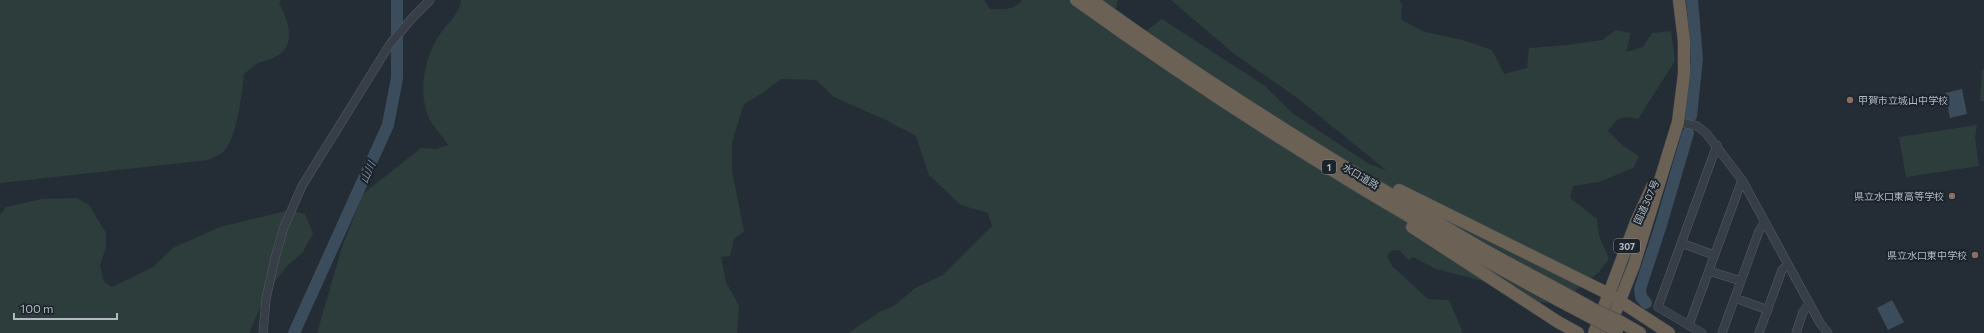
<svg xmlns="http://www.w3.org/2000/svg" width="1984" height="333" viewBox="0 0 1984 333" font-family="Commissioner,'Noto Sans JP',sans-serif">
  <rect width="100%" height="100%" fill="#242d36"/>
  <path fill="#2c3d3c" d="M0,0h281l-2,3c9,16 18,42 -2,53 -7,4 -15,5 -21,8 -4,3 -8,7 -12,10 -2,20 -7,63 -20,77 -3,4 -11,6 -16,9l-208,23z
    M461,0h523l6,9c12,0 25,2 32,-9h96l-8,32 20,11 32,-24 103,67 27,27 77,51 17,6 -90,-73 -63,-44 -62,-53h228l3,5 -1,15 24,12 38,8 29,10 12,24 23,-6 2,-20 38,-3 35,-5 14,-10 15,3 -5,19 17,-5 9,-14 19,-2 4,30 -37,58c-16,-5 -21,-1 -30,12l15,15 16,10 -6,12 -34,14 -26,4 -3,12 27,21 2,17 10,23 -10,13 -39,31 -21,-1 -22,-12 -81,-21 -23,-12 -4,3 -10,-10 -8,1 -4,5 5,10 36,33 21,1 14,33h-615l33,-22 13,-5 21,-18 28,-13 49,-49 -4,-13 -27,-8 -32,-30 -13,-39 -28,-15 -54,-24 -18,-17 -35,-1 -17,13 -20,12 -12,38v29l12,60 -10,8 -4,17 -9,1 5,25 13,24 -2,27h-420l25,-86 21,-53 58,-46 15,1 12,-4c-5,-9 -13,-16 -18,-25 -13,-25 -6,-63 10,-86 7,-10 20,-21 21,-34z
    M1984,68v33h-4l2,-30z
    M1977,125l-2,13 4,28 -73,11 -7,-40z
    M77,198l12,7 17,28v14l-6,19 4,16 8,5 41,-20 20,-19 47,-21 70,-17 15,4 8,19 -10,19 -17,15 -19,25 -18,41h-249v-118l6,-8 36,-8z"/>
  <path fill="#3b4c5d" d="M1962,89l5,25 -17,4 -5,-25z
    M1892,300l12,22 -16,8 -11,-22z"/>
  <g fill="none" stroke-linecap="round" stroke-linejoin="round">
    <path stroke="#3b4c5d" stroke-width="12" d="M1691,116l6,-57 -5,-59
      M1646,303l-5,-6 -1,-8 20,-61 28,-95
      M294,333l94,-208 9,-47v-78"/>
    <g stroke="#555c64" stroke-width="9">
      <path id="minor" d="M1678,122l19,4 9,7 36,47 78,143 8,10
        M1681,243l33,12
        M1709,271l32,10
        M1735,298l33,12
        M1689,325l53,-145
        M263,333l3,-34 9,-41 9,-31 18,-41 88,-142 24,-28 16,-16
        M1702,333l-44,-26 59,-162
        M1722,333l37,-102 6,-9
        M1759,333l23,-63 6,-5
        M1796,333l7,-21 6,-8"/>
    </g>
    <g stroke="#424951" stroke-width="13">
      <path id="highway" d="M1076,0c164,118 337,224 516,318
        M1092,0c124,90 256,170 389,248 37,21 76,40 114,62
        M1399,190l210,104 60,39
        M1412,227l146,95 20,11
        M1619,321l21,12
        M1594,333l42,-111 16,-35
        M1607,333l27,-68 44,-143 6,-48v-33l-5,-41"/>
    </g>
    <use href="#minor" stroke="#373e47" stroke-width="8"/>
    <use href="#highway" stroke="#6b6155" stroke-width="12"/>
    <g stroke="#424951" stroke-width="13" stroke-linecap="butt">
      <path id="highway-bridge" d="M1595,310l24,11
        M1592,318l25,13"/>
    </g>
    <use href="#highway-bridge" stroke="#6b6155" stroke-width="12"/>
  </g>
  <g fill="#8d6e63" stroke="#1c232b" stroke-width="1.5">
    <circle cx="1850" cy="100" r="4"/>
    <circle cx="1952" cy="196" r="4"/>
    <circle cx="1975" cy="255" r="4"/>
  </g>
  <g text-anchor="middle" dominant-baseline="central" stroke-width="4" stroke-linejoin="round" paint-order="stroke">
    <g fill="#1c232b" stroke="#858c95" stroke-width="1">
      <rect x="1322" y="160" width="14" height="14" rx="3"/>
      <rect x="1614" y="239" width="26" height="14" rx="3"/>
    </g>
    <g font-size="9" font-weight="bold" fill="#b2b9c3">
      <text x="1329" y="167">1</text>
      <text x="1627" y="246">307</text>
    </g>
    <g font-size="10" fill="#b2b9c3" stroke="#1c232b" text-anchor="end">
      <text x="1858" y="100" text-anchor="start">甲賀市立城山中学校</text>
      <text x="1944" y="196">県立水口東高等学校</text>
      <text x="1967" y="255">県立水口東中学校</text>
    </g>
    <g font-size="10" fill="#b2b9c3" stroke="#1c232b">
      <text transform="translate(1361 176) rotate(31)">水口道路</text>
      <text transform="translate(1646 202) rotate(-66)">国道307号</text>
    </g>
    <g font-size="11" font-style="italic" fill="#768ca2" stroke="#1c232b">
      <text transform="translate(367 172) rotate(-66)">山川</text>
    </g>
  </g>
  <path d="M14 313v6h103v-6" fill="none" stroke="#b2b9c3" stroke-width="2"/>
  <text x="20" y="313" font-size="12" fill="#b2b9c3" stroke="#1c232b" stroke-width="3" paint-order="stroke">100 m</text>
</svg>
